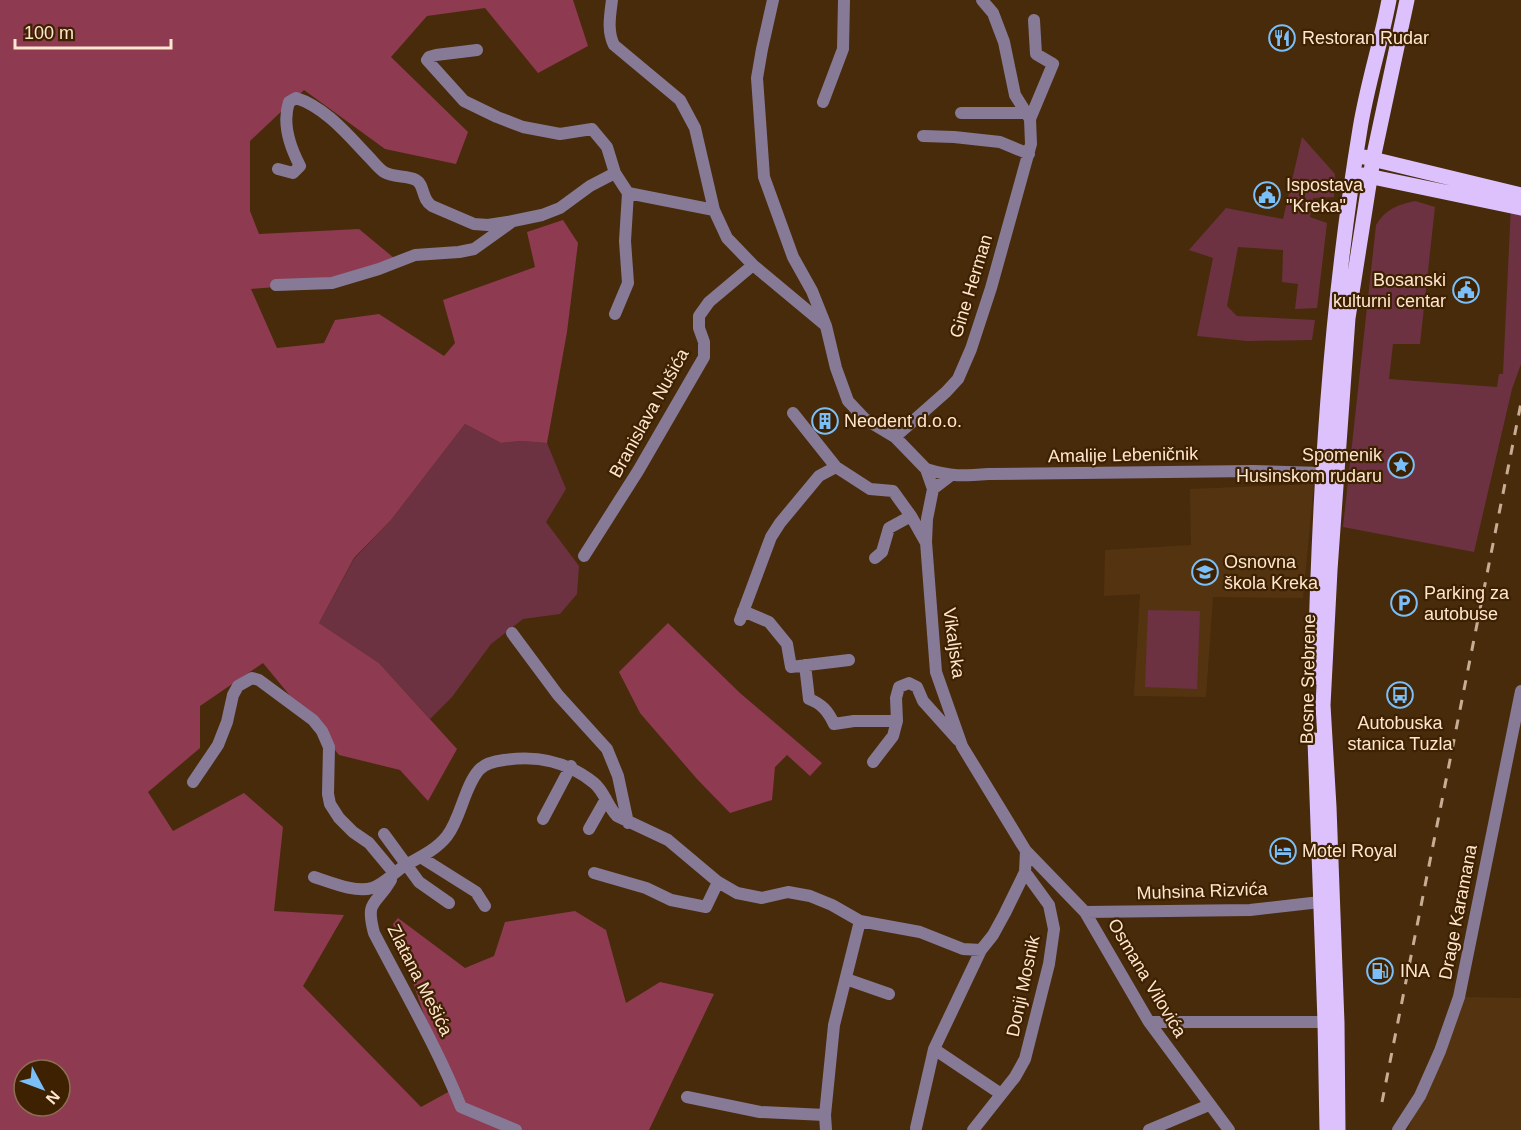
<svg xmlns="http://www.w3.org/2000/svg" width="1521" height="1130" viewBox="0 0 1521 1130" font-family="Arial,sans-serif">
  <rect width="100%" height="100%" fill="#482b0b"/>
  <path fill="#543410" d="M1314,484l-11,114 -90,-1 -7,100 -72,-1 6,-102 -36,2 1,-46 86,-5 -1,-56z
    M1459,997l62,1v132h-113z"/>
  <path fill="#6c3241" d="M1302,137l33,37 -1,23 -21,1 -3,19 17,6 -10,85 -22,1 3,-25 -16,-2 1,-32 -45,-3 -11,59 10,10 78,4 -3,20 -65,1 -50,-5 16,-78 -24,-8 37,-42 57,11z
    M1415,201l20,6 -15,137h-27l-4,35 108,8 2,-13h4l8,-168 10,2v156l-9,25 -38,163 -131,-25 33,-302c10,-16 21,-20 39,-24z
    M465,424l36,19 20,-2 26,2 19,46 -20,33 33,44 -2,28 -17,20 -37,5 -32,25 -39,53 -22,22 -51,-56 -60,-40 35,-64 37,-39z
    M1148,610l52,1 -3,78 -52,-2z"/>
  <path fill="#8e3a51" fill-rule="evenodd" d="M0,0h573l15,46 -50,27 -53,-65 -58,8 -36,41 77,75 -12,32 -71,-15 -81,-59 -54,51v70l9,23 100,-5 35,29 -69,25 -74,6 26,59 47,-5 11,-23 44,-6 65,42 11,-13 -12,-43 92,-33 -8,-35 36,-12 15,23 -11,89 -20,111 -26,-2 -20,2 -36,-19 -74,96 -37,38 -35,65 60,40 78,86 -29,52 -28,-31 -61,-15 -76,-92 -63,43v42l-52,44 25,39 71,-38 39,34 -9,84 70,4 -41,71 118,121 29,-16 -57,-167 5,-6 67,50 29,-12 11,-34 70,-11 31,19 20,73 34,-21 54,12 -65,136h-649zM24,1070h36v36h-36z
    M668,623l72,70 82,70 -12,13 -23,-21 -12,12 -3,33 -42,13 -33,-34 -57,-66 -21,-41z"/>
  <g fill="none" stroke-linecap="round" stroke-linejoin="round">
    <path stroke="#877a97" stroke-width="12" d="M612,0c-2,16 -5,31 2,45l66,55 15,28 19,82 13,28 26,27 72,60
      M773,0l-11,49 -5,29 7,99 29,80 19,34 14,35 10,42 12,33 17,18 30,18 31,32 7,20
      M477,50l-41,5 -7,2 -2,3 37,41 33,16 26,10 37,7 32,-5 15,18 8,26 13,20 86,17
      M823,102l20,-53 1,-49
      M961,113h64
      M1030,119l23,-55 -17,-10 -2,-34
      M923,136l31,1 46,5 29,12
      M278,169l15,4 7,-7c-10,-19 -18,-43 -11,-64l7,-4c29,9 52,37 72,58 5,5 10,12 16,16 9,6 23,3 32,8 9,5 5,19 16,26l42,18 14,1 25,-4
      M276,285l56,-2 47,-14 36,-14 44,-3 15,-3 39,-28 29,-6 18,-7 30,-22 25,-13
      M615,314l13,-31 -3,-42 3,-48
      M793,413l43,54
      M895,437l51,-45 12,-13 13,-30 20,-61 40,-144 -1,-25 -15,-24 -11,-53 -11,-29 -11,-13
      M926,469c26,8 37,7 64,5l263,-3 69,2
      M950,476l-17,13 -6,30 -1,23 10,130 26,74 64,105 59,61 64,110 80,108
      M584,556l54,-85 66,-114v-15l-5,-14v-12l10,-14 44,-37
      M875,558l7,-6 7,-24 22,-12
      M743,611l26,11 18,22 4,23 58,-7
      M740,620l31,-83 9,-14 39,-47 17,-9 34,22 23,2 18,25 14,25
      M512,633l46,62 49,54 11,27 10,47
      M805,665l4,34c13,5 19,12 25,25l20,-3h43l-4,15 -20,26
      M897,721l-1,-23 3,-11 10,-4 8,4 6,14 35,39
      M193,782l25,-37 9,-23 6,-27 5,-9 14,-8 7,2 54,40 9,11 7,16 -1,47 2,10 9,14 14,14 16,11 25,30
      M543,819l28,-53
      M589,829l17,-30
      M384,834l35,48 30,21
      M422,858l54,34 9,14
      M594,873l52,15 25,12 35,7 12,-25
      M314,877c16,5 41,16 58,11 13,-4 23,-17 34,-23 14,-8 30,-15 41,-29 14,-18 17,-49 32,-66 6,-7 17,-9 25,-10 34,-5 63,1 90,23 10,8 14,24 23,33l51,24 50,42 19,11 25,5 26,-6 22,4 22,9 28,16 60,11 43,17 18,1 12,-15 12,-22 20,-41
      M391,880c-15,26 -26,19 -17,53 30,58 63,114 87,174l55,23
      M1085,912l165,-2 70,-8
      M846,979l43,15
      M1149,1022h176
      M934,1049l67,45
      M687,1097l73,15 65,3
      M916,1128l18,-79 47,-99
      M826,1130l-1,-15 9,-90 26,-104
      M973,1130l42,-53 10,-18 24,-95 5,-35 -5,-24 -24,-33 1,-21
      M1149,1130l60,-25
      M1398,1130l22,-34 20,-45 19,-54 62,-306"/>
    <path stroke="#dcc1fd" stroke-width="15" d="M1364,157l157,38
      M1363,175l158,33
      M1315,677c4,-184 15,-367 45,-548 7,-44 21,-86 29,-129
      M1315,740l10,282 2,108
      M1338,1130l-1,-107 -8,-216 -6,-102 7,-135 18,-252 25,-159 34,-159"/>
    <path stroke="#c7ad94" stroke-width="3" stroke-dasharray="10 10" stroke-linecap="butt" d="M1382,1102l139,-699"/>
  </g>
  <defs>
    <g id="restaurant-ring" transform="scale(1.35)"><circle r="9.5" fill="#3d2101" stroke="#7abff8" stroke-width="1.5"/><path d="M-5-6h1v4h1v-4h1v4h1v-4h1v5L-1.5 .5V6h-2V.5L-5-1ZM5-6V6H3V1.5H1.5Q1.5-4 5-6Z" fill="#7abff8"/></g>
    <g id="civic-ring" transform="scale(1.35)"><circle r="9.5" fill="#3d2101" stroke="#7abff8" stroke-width="1.5"/><path d="M-.6-6.5H3V-4.5H.6V-3L4-1V1h2V6H-6V1h2V-1L-.6-3ZM-1.2 2.5V6h2.4V2.5Z" fill="#7abff8"/></g>
    <g id="building-ring" transform="scale(1.35)"><circle r="9.5" fill="#3d2101" stroke="#7abff8" stroke-width="1.5"/><path d="M-4-6H4V6H1V3H-1V6H-4ZM-2.5-4.3h1.7v1.8h-1.7ZM.8-4.3h1.7v1.8H.8ZM-2.5-1h1.7V.8h-1.7ZM.8-1h1.7V.8H.8Z" fill="#7abff8"/></g>
    <g id="sight-ring" transform="scale(1.35)"><circle r="9.5" fill="#3d2101" stroke="#7abff8" stroke-width="1.5"/><path d="M0-6L1.8-2.2L6-1.7L2.9 1.2L3.7 5.4L0 3.3L-3.7 5.4L-2.9 1.2L-6-1.7L-1.8-2.2Z" fill="#7abff8"/></g>
    <g id="school-ring" transform="scale(1.35)"><circle r="9.5" fill="#3d2101" stroke="#7abff8" stroke-width="1.5"/><path d="M0-5L7-2L0 1L-7-2ZM-4 1L0 2.5L4 1V4Q0 6-4 4Z" fill="#7abff8"/></g>
    <g id="parking-ring" transform="scale(1.35)"><circle r="9.5" fill="#3d2101" stroke="#7abff8" stroke-width="1.5"/><path d="M-3.5-5.5H1a3.5 3.5 0 0 1 0 7H-1V5.5H-3.5ZM-1-3.4V-.6H.8a1.4 1.4 0 0 0 0-2.8Z" fill="#7abff8"/></g>
    <g id="bus-ring" transform="scale(1.35)"><circle r="9.5" fill="#3d2101" stroke="#7abff8" stroke-width="1.5"/><path d="M-5-6H5V4H4V6H2V4H-2V6H-4V4H-5ZM-3.5-4V0h7V-4ZM-3.5 1.2v1.5H-2V1.2ZM2 1.2v1.5H3.5V1.2Z" fill="#7abff8"/></g>
    <g id="hotel-ring" transform="scale(1.35)"><circle r="9.5" fill="#3d2101" stroke="#7abff8" stroke-width="1.5"/><path d="M-6-4.5h1.5V1H6V5H4.5V3h-9V5H-6ZM-4 0a1.8 1.8 0 1 1 3.6 0ZM.5 0V-2.5h3Q6-2.5 6 0Z" fill="#7abff8"/></g>
    <g id="fuel-ring" transform="scale(1.35)"><circle r="9.5" fill="#3d2101" stroke="#7abff8" stroke-width="1.5"/><path d="M-5.5-6h7V0h2V4h1.3V-2.5L3-4.5l.8-.8L6-3V5H2.5V1h-1V6h-7ZM-4.2-4.7v3.2H.2V-4.7Z" fill="#7abff8"/></g>
  </defs>
  <g fill-rule="evenodd">
    <use href="#restaurant-ring" x="1282" y="38"/>
    <use href="#civic-ring" x="1267" y="195"/>
    <use href="#civic-ring" x="1466" y="290"/>
    <use href="#building-ring" x="825" y="421"/>
    <use href="#sight-ring" x="1401" y="465"/>
    <use href="#school-ring" x="1205" y="572"/>
    <use href="#parking-ring" x="1404" y="603"/>
    <use href="#bus-ring" x="1400" y="695"/>
    <use href="#hotel-ring" x="1283" y="851"/>
    <use href="#fuel-ring" x="1380" y="971"/>
  </g>
  <g text-anchor="middle" dominant-baseline="central" stroke-width="4.5" stroke-linejoin="round" paint-order="stroke">
    <g font-size="18" fill="#ffe6cf" stroke="#3d2101" text-anchor="start">
      <text x="1302" y="38">Restoran Rudar</text>
      <text x="1286" y="185">Ispostava<tspan x="1286" dy="21">"Kreka"</tspan></text>
      <text x="1446" y="280" text-anchor="end">Bosanski<tspan x="1446" dy="21">kulturni centar</tspan></text>
      <text x="844" y="421">Neodent d.o.o.</text>
      <text x="1382" y="455" text-anchor="end">Spomenik<tspan x="1382" dy="21">Husinskom rudaru</tspan></text>
      <text x="1224" y="562">Osnovna<tspan x="1224" dy="21">škola Kreka</tspan></text>
      <text x="1424" y="593">Parking za<tspan x="1424" dy="21">autobuse</tspan></text>
      <text x="1400" y="723" text-anchor="middle">Autobuska<tspan x="1400" dy="21">stanica Tuzla</tspan></text>
      <text x="1302" y="851">Motel Royal</text>
      <text x="1400" y="971">INA</text>
    </g>
    <g font-size="18" fill="#ffe6cf" stroke="#3d2101">
      <text transform="translate(971 286) rotate(-73)">Gine Herman</text>
      <text transform="translate(649 413) rotate(-61)">Branislava Nušića</text>
      <text transform="translate(1123 455) rotate(-1)">Amalije Lebeničnik</text>
      <text transform="translate(954 643) rotate(82)">Vikaljska</text>
      <text transform="translate(1308 679) rotate(-89)">Bosne Srebrene</text>
      <text transform="translate(1202 891) rotate(-2)">Muhsina Rizvića</text>
      <text transform="translate(1458 912) rotate(-79)">Drage Karamana</text>
      <text transform="translate(1147 978) rotate(59)">Osmana Vilovića</text>
      <text transform="translate(420 980) rotate(63)">Zlatana Mešića</text>
      <text transform="translate(1023 986) rotate(-78)">Donji Mosnik</text>
    </g>
  </g>
  <g transform="translate(42 1088) rotate(131)"><circle r="28" fill="#3d2101" stroke="#8b7053" stroke-width="1.5"/>
  <path d="M0-4.5L10 22L0 15L-10 22Z" fill="#7abff8"/>
  <text y="-9" font-size="16" font-weight="bold" text-anchor="middle" fill="#ffe6cf">N</text>
  </g>
  <path d="M15 39v9h156v-9" fill="none" stroke="#ffe6cf" stroke-width="3"/>
  <text x="24" y="39" font-size="18" fill="#ffe6cf" stroke="#3d2101" stroke-width="4.5" paint-order="stroke">100 m</text>
</svg>
